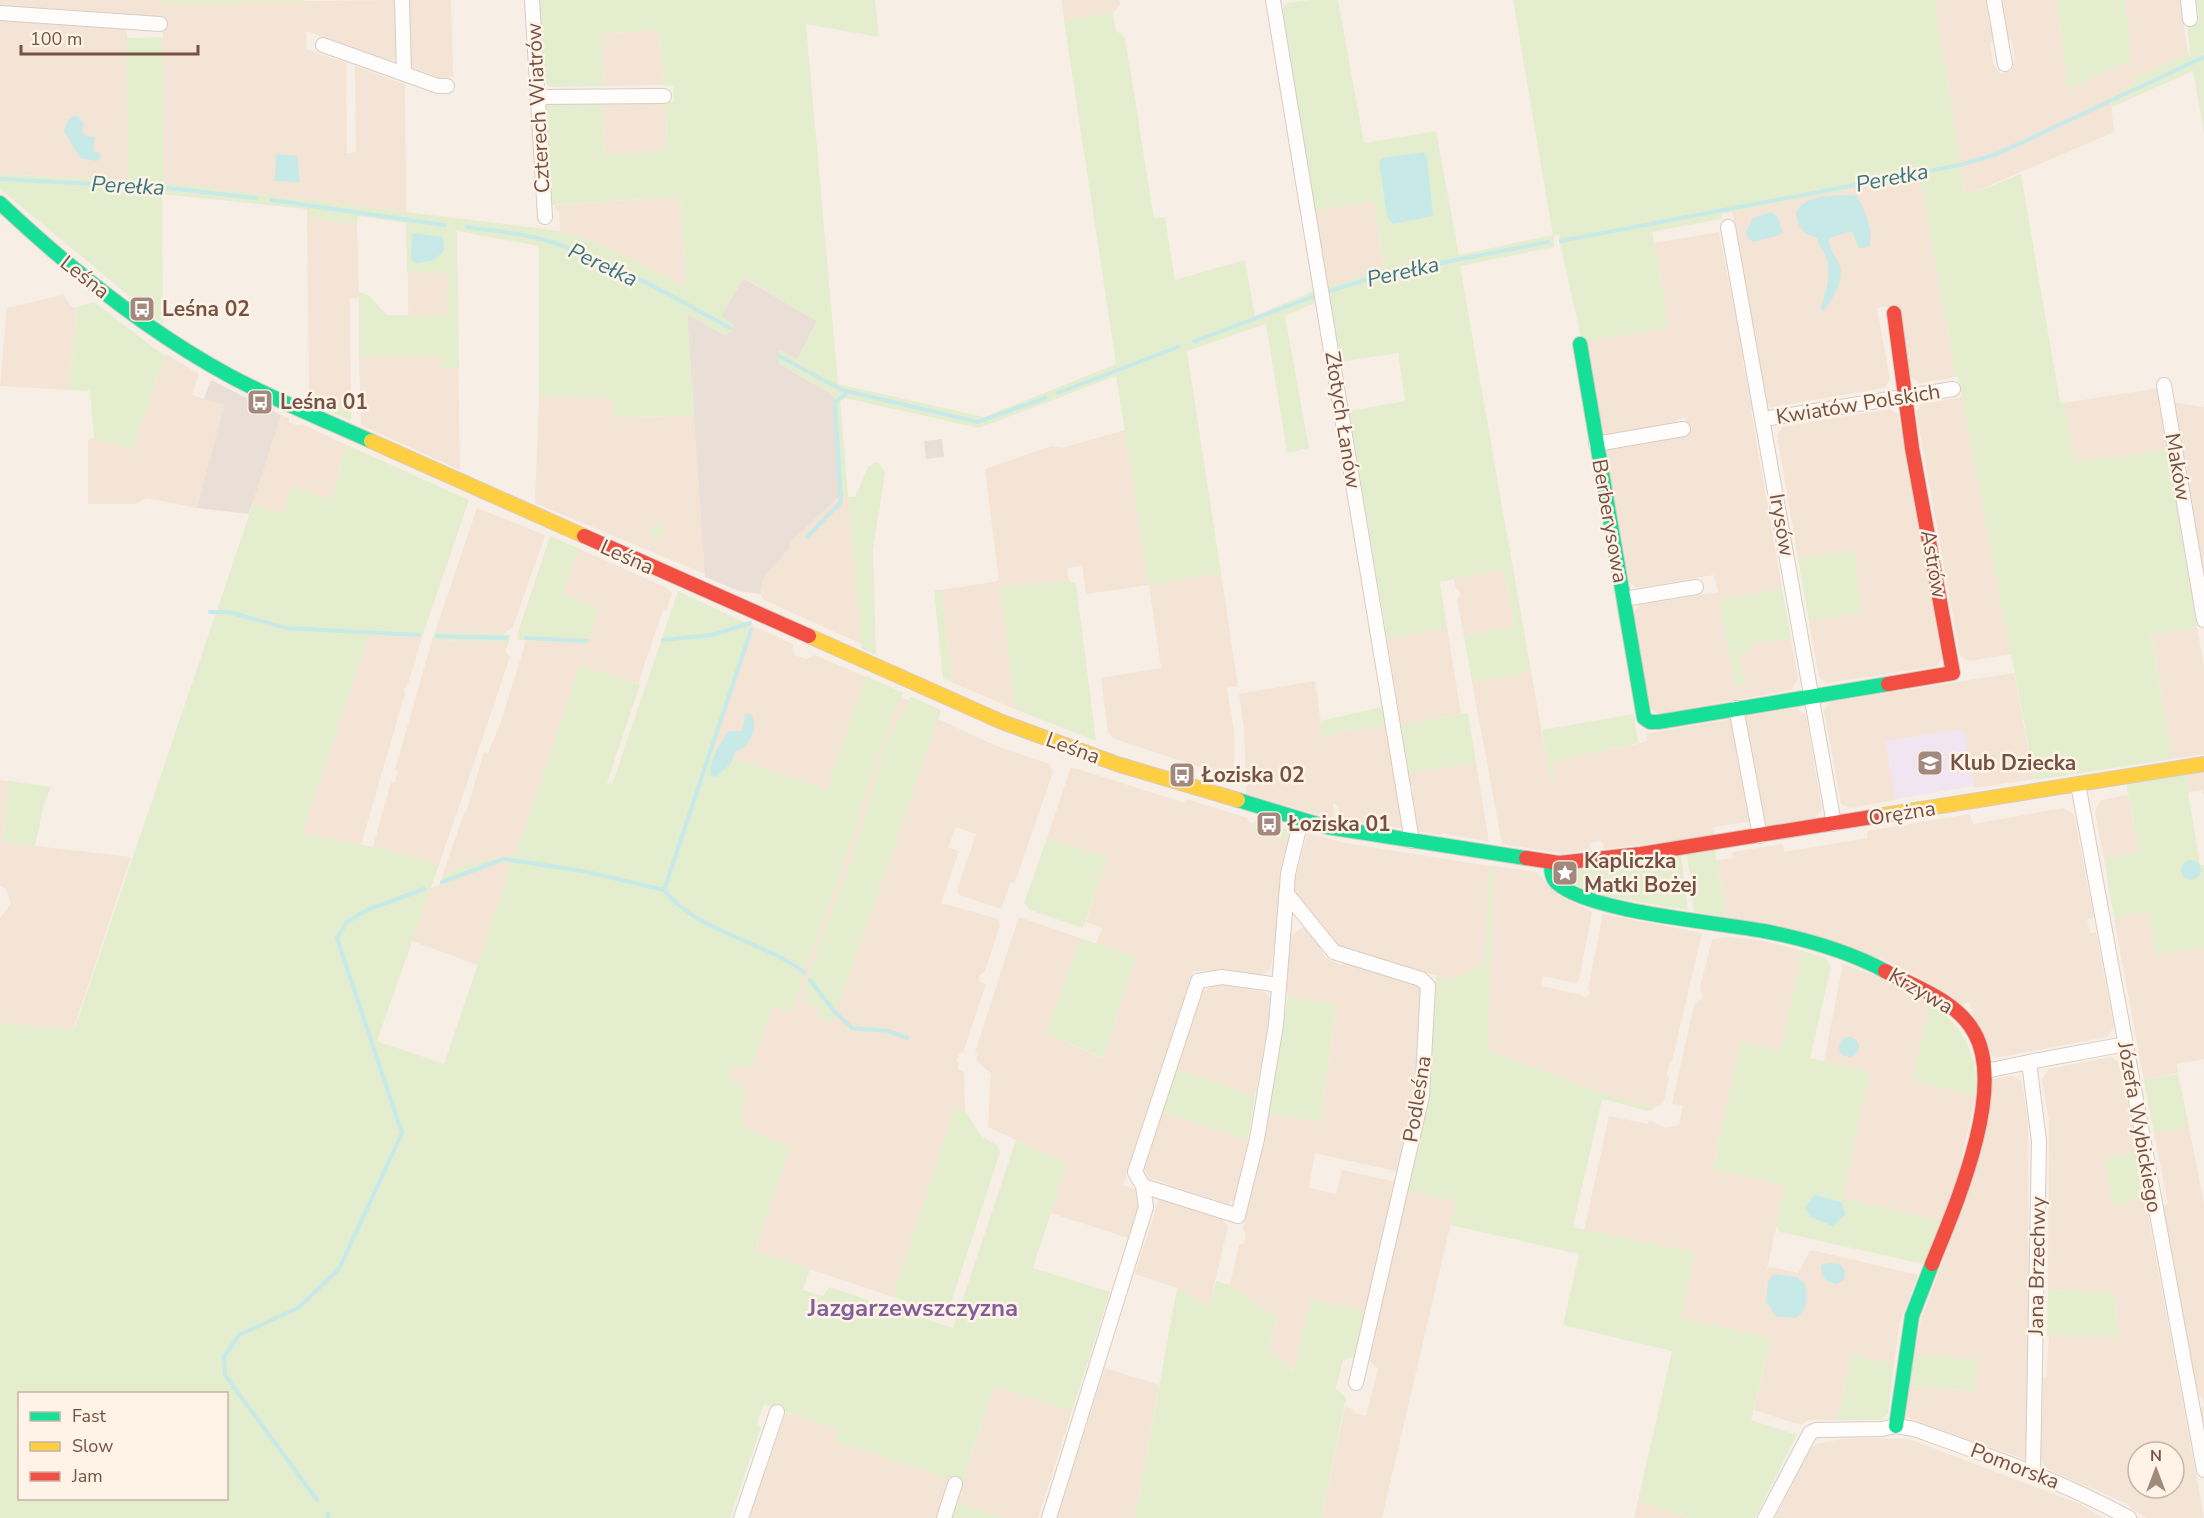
<svg xmlns="http://www.w3.org/2000/svg" width="2204" height="1518" viewBox="0 0 2204 1518" font-family="'Nunito Sans',sans-serif">
  <rect width="100%" height="100%" fill="#f7efe6"/>
  <path fill="#f3e4d5" fill-rule="evenodd" d="M0,0h163l1,3 233,-3 1,58 -5,3 -87,-30v18l40,14 1,90 9,-1 -1,-86 50,18 1,128 -243,-30v-162l-36,-3v-3l-79,-6 -1,3h-5l-5,-4 -6,3 -31,-2z
    M407,0h44l2,77 -12,1 -28,-10 -5,-5z
    M1062,0h57l1,4 -7,9 -49,7z
    M1935,0h54l6,39 -5,4 3,21 7,9 11,-2 4,-10 -3,-21 -6,-2 -6,-38h57l11,89 64,-30 -8,-59h56l8,54 -54,24 1,6 -25,13 4,35 -149,64z
    M0,18l127,9 2,154 -129,-7z
    M653,30l6,5 5,44 -5,6 -55,1 -3,-52z
    M658,102l8,7 1,36 -6,6 -56,4 -3,-52z
    M1920,175l36,202 -36,6 -9,-6 -12,-65 -10,2 -2,-8 -10,2 13,72 -6,8 -113,19 -8,-5 -9,-53 3,-1 -25,-136z
    M680,197l6,90 -83,-42 -43,-14 -1,-20 -5,-1 1,-5z
    M1373,200l12,68 -58,20 -13,-77z
    M307,217l50,7 2,74h-9l1,109 -42,-15z
    M407,223l49,7 4,240 -99,-45 -2,-68 50,-1z
    M1719,232l25,125 -2,1 11,52 -2,1 2,11 29,167 -63,11 16,84 7,-7 -4,-23 10,-9 43,-7 7,42 -7,10 -133,24 -8,-6 -17,-93 6,-10 79,-13 -4,-17 -77,13 -10,-7 -22,-125 3,-6 81,-15 -4,-17 -7,1 -3,5 -70,13 -6,-4 -14,-92 84,-14 -15,-84z
    M63,295l10,13 4,-1 -8,83 -69,-4 7,-78z
    M166,354l33,20 -7,21 32,10 -27,103 -50,-10 -12,6h-47v-63l6,-3 38,11z
    M2159,388l1,19 9,43 -94,13 -11,-60z
    M539,397h75v20l80,-1 11,158 -170,-71z
    M1962,397l49,257 -43,7 -8,-6 -44,-243 5,-8z
    M2172,402l32,5v183l-17,-98v-11l-2,-1z
    M1890,409l8,5 44,244 -5,8 -110,17 -8,-6 -10,-56 54,-9 -10,-61 -55,7 -21,-123 5,-8z
    M281,415l8,3v4l9,4 4,-2 45,21 -9,24 4,2 -9,28 -51,15 -32,-11z
    M1125,430l24,154 72,-11 17,113 -11,2 7,44v36l-7,8 -113,-37 -6,-6 -7,-55 60,-10 -12,-83 -63,9 -4,-29 -15,4 2,12 -69,5 15,123 -62,-26 -12,-93 58,-9 -14,-112 67,-23 10,2z
    M839,497h9l14,147 -98,-44 -4,-6 3,-16 25,-34z
    M477,508l68,27 -32,92 -10,7 -68,-2z
    M550,536l117,52 5,6 -6,17 -3,-1 -25,74 -58,-19 -64,189 -49,10 -25,13 22,-64 3,-3 17,-58 4,1 13,-31 25,-81 61,2 -70,-8z
    M1504,569l10,58 -50,9 -7,-37 3,-3 -1,-6 -4,-3 -1,-8z
    M750,625l43,19 1,11 12,4 9,-4 88,38 -2,5 8,2 2,-3 30,13 -3,9 56,26 55,19 4,8 -38,110 -5,2 -9,25 -42,-14 -2,-5 19,-56 -20,-7 -8,20 11,4 -18,52 57,16 2,6 -15,46 -6,5 1,6 6,2 -23,69h-3l-4,8 3,2 -1,6 6,3 1,38 -10,-2 -62,189 -138,-46 4,-10 -31,-162 99,-289 -119,-40z
    M2197,627l7,40v87l-32,5 -21,-125z
    M1447,628l14,86 -60,11 -14,-87z
    M369,635l53,2 -15,50 -4,2 2,4 -44,152 -59,-11z
    M432,640l77,2 -4,10 5,5 -71,208 -66,-18 18,-65 3,1 4,-12 -3,-1z
    M1531,671l19,108 6,-1 -3,-17 89,-18 5,-2 -1,-7 85,-15 22,102 -40,6 1,9 -110,13 -2,-8 -12,2 1,7 -28,4 -61,-10 -30,-162z
    M2014,673l20,106 -58,9 -90,-47 10,59 -46,8 -9,-4 -17,-94 6,-8z
    M1315,681l8,57 31,-10v3l35,-6 18,104 -67,-10 -2,-13 -5,-3 1,16 -88,-25 -2,-66 -5,-34z
    M1796,708l10,7 16,94 -8,10 -53,8 -20,-110z
    M1476,763l13,79 -45,-9 -4,2 -24,-4 -5,-35 2,-3v-7l-4,-2 -1,-11z
    M1071,767l114,36 1,-4 62,19 -1,3 6,2 3,-3 -1,11 34,10 -10,43 3,11 -11,73 -11,8 -36,-6 -31,1 -70,214 13,5 5,9 -13,39 -77,-25 16,-50 -79,-36 3,-53 -15,-14 2,-7 -3,-1 44,-135 61,21 -33,95 52,24 4,1 33,-101 -40,-13 6,-16 -16,-6 21,-64 -60,-20z
    M2204,771v24l-3,-5 -13,3 -3,-20z
    M0,780l10,1 -8,61 129,15 -58,173 -73,-7v-105l11,-15 -5,-14 -6,-3z
    M2128,795l11,57 -35,7 -9,-47 6,-12z
    M2063,808l11,7 20,103 -7,1 3,14 6,-1 18,95 -7,10 -113,21 -20,-39 -4,-17 -8,3 -13,-11 -60,-32 -48,-18 -115,-27 -9,-57 15,-2 1,-6 50,-8 1,8 83,-14v-7l103,-17 3,10z
    M1307,833l38,10 145,23 -5,99 -33,15 -115,-32 -44,-59z
    M504,861l8,2 -34,102 -66,-24 19,-53z
    M1494,866l43,6 21,23 34,17 -13,68 -3,3 -33,-7 -2,10 41,9 2,3 6,-4 -2,-5 15,-75 99,19 -30,128 -3,3 -2,11 2,3 -5,24 -5,4 -10,1 -45,-13 -118,-44z
    M2149,912l7,43 48,-8v112l-27,5 1,9 -34,7 -30,-162z
    M1307,924l18,33 15,8 9,-2 67,18 7,10 -7,103 -17,78 -84,-19 -6,35 27,6 6,-24 54,12 -30,130 -55,-13 -16,72 -26,-20 8,-33 -47,-33 9,-40 5,-2 2,-9 -3,-5 25,-116 52,9 17,-116 -49,-10 -3,-24 6,-36z
    M1728,937l35,4 40,10 -23,100 -39,-8 -28,125 73,17 -19,84 7,-2 24,6 13,-23 107,25 -19,50 -5,39 -42,-9 -15,65h-29l-7,5 -47,-15 17,-72 -91,-20 -96,-87 25,-115 39,8 1,-4 16,8 14,-3 4,-20 -11,-1 22,-99 9,-7 -3,-11 11,-43 2,-5z
    M1843,964l47,17 40,22 46,92 -19,83 -16,43 -99,-23 28,-126 -46,-11z
    M1223,985l42,7 8,10 -18,94 -78,-27 25,-77 10,-6z
    M2111,1057l10,7 16,89 -33,6 8,45 33,-6 59,320h-57l-16,-9 -1,-4 -85,-37 -4,-9 2,-82 3,1 3,-43 70,2 -5,-44 -66,-3 1,-169 -7,-42 7,-10zM2138,1452h36v36h-36z
    M2012,1076l10,6 6,41 1,333 -3,4 -120,-43 3,-31 66,5 2,-32 -63,-3 6,-33 35,-96 38,-148z
    M1163,1112l85,28 -14,60 -7,4 -78,-26 -5,-9z
    M2189,1127l15,77v227l-4,-22 4,-4 -2,-8 -5,-1 -35,-190 6,-2 -14,-71z
    M1405,1190l51,11 -74,317h-61l24,-111 8,2v4l13,3 12,-47 -11,-10z
    M1159,1198l63,21 6,8 -19,79 -32,-18 -42,-14z
    M1105,1368l54,17 -24,133h-78z
    M994,1386l78,25 -34,107h-32l-50,-16z
    M786,1412l54,18 -4,11 116,38 -14,39h-189z
    M1862,1438l47,1 171,65 23,14h-328l35,-70 7,-4 24,-5z
    M1638,1500l50,18h-54z"/>
  <path fill="#eadfd7" d="M743,278l74,43 -20,39 -16,-9 -4,6 4,8 53,30 5,102 -50,46 1,4 -27,31 -3,16 -21,-3 -34,-14 -18,-264 37,22 -4,-18z
    M211,380l70,35 -32,99 -52,-6 27,-103 -20,-6z
    M942,439l2,18 -18,2 -2,-18z"/>
  <path fill="#f1e5f1" d="M1964,729l10,57 -78,13 -11,-58z"/>
  <path fill="#e4eecf" fill-rule="evenodd" d="M163,0h142v2l-142,1z
    M535,0h340l4,37 -73,-13 32,360 146,33 132,-53 -52,-344 49,-7 3,17 9,8 29,180 11,-1 10,63 70,-20 10,56 61,-26 3,11 -34,15 24,132 -22,5 -21,-129 -79,27 34,222 -72,12 -33,-209 -137,52 -139,-31 8,100h7l13,-30 7,-5 4,1 6,9 -12,78 3,105 -14,-6 -14,-152h-9l-5,-102 -53,-30 -4,-8 3,-7 17,10 20,-39 -73,-43 -23,38 14,9 -5,8 -6,2 -37,-21 7,102 -80,1 -1,-19 -74,-1v-151l-82,-15 2,137h-18v-12l-82,1v-65l9,3 19,20 60,1 1,-43 -41,-1 -1,-49 -48,-7 -1,8 -50,-7v-8l-145,-15 1,130 -163,-135v-15l128,7 -1,-143 36,-1 1,145 396,49 43,14 83,42 -6,-90 -132,8 -5,-98 4,-3 55,-1 3,52 56,-4 6,-6 -1,-36 -8,-7 16,-1 -1,-15 -14,-1 5,-6 -5,-44 -6,-5 -52,4 3,52 -54,1 -10,-9z
    M1310,0h28l26,143 72,-12 23,124 94,-20 -40,-235h422l30,196 56,-22 39,228 4,1 11,60 92,-13 30,177 -46,8 21,124 -137,21 -77,-403h-2l-36,-201 -198,38 -1,5 -69,13 17,95 -87,15 -24,-108 -4,2v11l-94,19 71,405 -59,11 -8,-46 50,-9 -10,-58 -64,13 7,46 -60,10 -38,-227 56,-10 -7,-48 -57,9 -14,-74 58,-21 -12,-67 -59,11 -34,-199 7,-9z
    M2057,0h67l8,59 -64,30z
    M2196,0h8v133l-11,-62 -81,36 -3,-10 26,-13 -1,-6 54,-24 3,3 -4,-31 12,-4z
    M94,302l71,54 -33,94 -38,-12 -4,-47 -21,-1 8,-83z
    M309,392l42,15v14l-41,-19z
    M347,445l122,55 -47,137 -53,-2 -67,199 87,16 50,15 -62,176 67,23 68,-201 -8,-2 -65,24 3,-8 25,-13 49,-10 64,-189 60,20 -33,98 5,2 66,-194 72,34 -41,125 118,40 39,-114 37,17c-25,56 -41,114 -60,173 -17,49 -37,97 -51,147l-19,-7 -19,55 -8,6 -13,-1 -5,13 15,7c4,15 -4,31 2,42l45,20 -35,103 55,18 -7,21 20,6 6,-9 124,41 63,-188 51,23 -34,105 77,24 -38,119 -78,-25 -32,97 -127,-42 4,-11 -75,-26 -7,20 4,3 -31,91h-730v-495l74,7 179,-526 29,10 10,-27 40,12 10,-28 -4,-2zM20,1394h206v104h-206z
    M650 532a7 7 0 1 1 14 0a7 7 0 1 1-14 0Z
    M550,536l29,13 -16,44 35,16 -10,35 -71,-4z
    M1853,550l10,62 -54,9 -11,-63z
    M1069,581l7,3 20,157 -81,-32 -15,-123z
    M1782,589l9,49 -42,7v7l-11,2 7,29 -10,2 -16,-85z
    M934,590h7l12,93 -10,-5z
    M435,632l68,2 8,1 -2,7 -77,-2z
    M911,697l30,13 -108,313 -13,-4 -1,-12 -12,-4 -2,-15 19,-59 26,-64 35,-119z
    M1386,706l3,19 -35,6 -1,-3 -30,10 -3,-17z
    M1468,713l8,50 -68,10 -7,-48z
    M1633,714l6,29 -86,18 3,17 -6,2 -8,-50z
    M2185,773l15,92h4v82l-48,8 -7,-43 -35,6 -10,-59 35,-7 -13,-70z
    M10,781l41,6 -7,17 -9,42 -33,-4z
    M1256,818l19,6 -2,11 8,2 3,-10 8,2 -3,12 -35,-10z
    M1047,838l61,20 -25,70 -53,-18 -6,-7z
    M1715,849l11,68 -32,-5 -7,-58z
    M1681,854l7,56 -91,-15 -29,-14 2,-11 54,-4v-4z
    M1490,866h4l-7,184 117,44 45,13 7,-1 -6,5 -6,-1 -42,-11 -29,128 121,26 -13,65 90,20 -20,82 46,15 -42,83h-67l-50,-18 34,-149 -109,-26 16,-71 -129,-29 6,-24 -51,-11 26,-139 5,-75 16,4 32,-15z
    M1080,938l56,19 -33,101 -56,-25z
    M1803,951l23,7 5,10 -21,90 60,14 -28,126 99,23 -18,43 -143,-32 -4,-6 9,-41 -72,-16 28,-127 39,9z
    M1288,996l49,9 -17,117 -52,-9z
    M1930,1003c33,23 49,52 46,92l-63,-14z
    M1177,1069l78,27 -7,44 -85,-28z
    M2178,1074l11,53 -35,6 -10,-53z
    M955,1107l10,3 16,26 16,9 3,7 -51,157 -8,4 -48,-16z
    M2137,1153l8,45 -33,6 -8,-45z
    M1216,1281l14,4 47,33 -8,32 25,21 17,-72 55,13 -10,44 -13,4 -7,29 10,9 -25,120h-186l42,-230 32,18z
    M2048,1290l66,3 5,44 -72,-2z
    M1852,1355l42,9 -6,50 -7,6h-44z
    M1914,1356l63,3 -1,32 -67,-5z
    M956,1502l50,16h-55z"/>
  <path fill="#c7e9e8" d="M76,115l8,8 -2,8 5,5 8,1 -2,14 7,2 1,4 -4,4 -17,-3 -16,-27 4,-11z
    M1423,152l4,5 6,59 -40,8 -6,-8 -8,-55 3,-3z
    M276,154l21,2 3,26 -25,-1z
    M1856,195c8,12 19,38 13,52l-10,1 -7,-17 -23,7c-1,11 6,16 10,26 7,16 -7,35 -16,48l-2,-5c6,-17 14,-46 -2,-61l-1,-8c-16,-4 -20,-10 -22,-26 10,-19 42,-16 60,-17z
    M1772,212l6,5 4,15 -3,3 -25,7 -6,-3 -2,-7 7,-14z
    M412,233l31,4 1,14 -12,10 -16,2 -5,-4z
    M746,714h5c9,14 -2,34 -16,38l-4,11 -15,14 -5,-1c-4,-12 10,-35 18,-45h13z
    M2181 870a10 10 0 1 1 20 0a10 10 0 1 1-20 0Z
    M1839 1047a10 10 0 1 1 20 0a10 10 0 1 1-20 0Z
    M1814,1195l27,7 5,12 -13,12 -22,-9 -6,-9z
    M1829,1263l11,1 5,6 -1,10 -8,4c-11,-3 -15,-7 -15,-19z
    M1774,1274l23,3 8,7c3,13 3,26 -9,34l-20,-2 -10,-14 2,-21z"/>
  <g fill="none" stroke-linecap="round" stroke-linejoin="round">
    <path stroke="#c7e9e8" stroke-width="4" d="M0,179l169,9 86,10
      M271,200l174,25
      M467,227c27,4 55,6 81,14 65,20 123,55 182,87
      M1561,241l399,-76 37,-11 207,-97
      M1330,291l54,-17 164,-32
      M1195,341l120,-45
      M779,356l63,34 136,32 67,-24
      M1058,393l120,-46
      M807,537l34,-35 -6,-100 10,-7
      M210,612h19l57,16 133,7
      M751,630l-87,260c36,44 96,49 140,82
      M437,636l69,2
      M526,638l60,3
      M663,640l49,-5 38,-12
      M442,882l62,-23 79,12 81,19
      M810,980l24,31 18,17 36,3 19,7
      M317,1500l-92,-125 -1,-18 15,-22 59,-27 41,-39 63,-136 -65,-195 10,-16 20,-12 57,-21
      M328,1518v-5"/>
    <g stroke="#d8ccc4" stroke-width="16">
      <path id="street" d="M402,0l2,73
        M532,0l13,217
        M1273,0l139,841
        M1994,0l11,64
        M2188,0l2,19
        M0,13l160,11
        M323,45l115,41h9
        M538,97l126,-1
        M1728,227l106,597
        M2164,385l40,235
        M1764,419l189,-30
        M1596,444l87,-15
        M1624,599l72,-12
        M1736,708l24,128
        M2078,784l126,686
        M1287,894l47,58 87,27 7,7 -6,110 -66,287
        M1279,985l-57,-8 -24,4 -63,191 8,14 95,30 19,-77 19,-114 12,-151 13,-54
        M1986,1071l43,-9
        M2033,1471l6,-330 -10,-79 97,-18
        M741,1518l36,-106
        M944,1518l11,-34
        M1049,1518l97,-311 -3,-21
        M1765,1518l45,-85 6,-3 66,-1 14,-3 18,3c73,26 146,51 215,89"/>
    </g>
    <g stroke="#d7cac3" stroke-width="16">
      <path id="fast" d="M0,203c70,66 145,127 230,173 45,24 94,44 141,65
        M1580,344l64,374 6,4h8l230,-38
        M1238,800l89,27 199,31
        M1551,862c0,7 0,16 6,21 31,29 160,39 207,48 41,8 84,20 121,40
        M1896,1426l16,-110 20,-52"/>
    </g>
    <g stroke="#d7cac3" stroke-width="16">
      <path id="slow" d="M371,441l213,95
        M809,636l193,86 115,42 121,36
        M1878,816l326,-52"/>
    </g>
    <g stroke="#d7cac3" stroke-width="16">
      <path id="jam" d="M584,536l225,100
        M1888,684l65,-11 -41,-225 -18,-135
        M1526,858l33,5 82,-9 237,-38
        M1885,971c30,16 71,29 89,61 33,57 -19,175 -42,232"/>
    </g>
    <use href="#street" stroke="#fefdfb" stroke-width="14"/>
    <use href="#fast" stroke="#16e098" stroke-width="14"/>
    <use href="#slow" stroke="#ffcf43" stroke-width="14"/>
    <use href="#jam" stroke="#f24e42" stroke-width="14"/>
  </g>
  <defs>
    <g id="bus-square" transform="scale(1.35)"><rect x="-9" y="-9" width="18" height="18" rx="4" fill="#a3897d" stroke="#fff3e7"/><path d="M-5-6H5V4H4V6H2V4H-2V6H-4V4H-5ZM-3.5-4V0h7V-4ZM-3.5 1.2v1.5H-2V1.2ZM2 1.2v1.5H3.5V1.2Z" fill="#fff"/></g>
    <g id="school-square" transform="scale(1.35)"><rect x="-9" y="-9" width="18" height="18" rx="4" fill="#a3897d" stroke="#fff3e7"/><path d="M0-5L7-2L0 1L-7-2ZM-4 1L0 2.5L4 1V4Q0 6-4 4Z" fill="#fff"/></g>
    <g id="sight-square" transform="scale(1.35)"><rect x="-9" y="-9" width="18" height="18" rx="4" fill="#a3897d" stroke="#fff3e7"/><path d="M0-6L1.8-2.2L6-1.7L2.9 1.2L3.7 5.4L0 3.3L-3.7 5.4L-2.9 1.2L-6-1.7L-1.8-2.2Z" fill="#fff"/></g>
  </defs>
  <g fill-rule="evenodd">
    <use href="#bus-square" x="142" y="309"/>
    <use href="#bus-square" x="260" y="402"/>
    <use href="#school-square" x="1930" y="763"/>
    <use href="#bus-square" x="1182" y="775"/>
    <use href="#bus-square" x="1269" y="824"/>
    <use href="#sight-square" x="1565" y="873"/>
  </g>
  <g text-anchor="middle" dominant-baseline="central" stroke-width="5" stroke-linejoin="round" paint-order="stroke">
    <g font-size="21" fill="#765245" stroke="#fff3e7">
      <text transform="translate(538 108) rotate(-93)">Czterech Wiatrów</text>
      <text transform="translate(85 277) rotate(38)">Leśna</text>
      <text transform="translate(1858 404) rotate(-9)">Kwiatów Polskich</text>
      <text transform="translate(1343 420) rotate(81)">Złotych Łanów</text>
      <text transform="translate(2178 467) rotate(80)">Maków</text>
      <text transform="translate(1610 521) rotate(80)">Berberysowa</text>
      <text transform="translate(1782 525) rotate(80)">Irysów</text>
      <text transform="translate(627 557) rotate(24)">Leśna</text>
      <text transform="translate(1934 564) rotate(80)">Astrów</text>
      <text transform="translate(1073 748) rotate(20)">Leśna</text>
      <text transform="translate(1902 813) rotate(-9)">Orężna</text>
      <text transform="translate(1921 991) rotate(30)">Krzywa</text>
      <text transform="translate(1417 1099) rotate(-81)">Podleśna</text>
      <text transform="translate(2140 1127) rotate(80)">Józefa Wybickiego</text>
      <text transform="translate(2037 1266) rotate(-89)">Jana Brzechwy</text>
      <text transform="translate(2015 1466) rotate(21)">Pomorska</text>
    </g>
    <g font-size="21" font-weight="bold" fill="#765245" stroke="#fff3e7" text-anchor="start">
      <text x="162" y="309">Leśna 02</text>
      <text x="280" y="402">Leśna 01</text>
      <text x="1950" y="763">Klub Dziecka</text>
      <text x="1202" y="775">Łoziska 02</text>
      <text x="1288" y="824">Łoziska 01</text>
      <text x="1584" y="861">Kapliczka<tspan x="1584" dy="24">Matki Bożej</tspan></text>
    </g>
    <g font-size="22" font-style="italic" fill="#37787e" stroke="#fff3e7">
      <text transform="translate(1892 178) rotate(-11)">Perełka</text>
      <text transform="translate(128 186) rotate(3)">Perełka</text>
      <text transform="translate(603 265) rotate(25)">Perełka</text>
      <text transform="translate(1403 272) rotate(-13)">Perełka</text>
    </g>
    <g font-size="24" font-weight="bold" fill="#825f9b" stroke="#fff3e7">
      <text x="913" y="1308">Jazgarzewszczyzna</text>
    </g>
  </g>
  <rect x="18" y="1392" width="210" height="108" fill="#fff3e7" stroke="#c8b3a6" stroke-width="1.5"/>
  <rect x="30" y="1412" width="30" height="9" fill="#16e098" stroke="#c8b3a6" stroke-width="1.5"/>
  <text x="72" y="1422" font-size="18" fill="#765245">Fast</text>
  <rect x="30" y="1442" width="30" height="9" fill="#ffcf43" stroke="#c8b3a6" stroke-width="1.5"/>
  <text x="72" y="1452" font-size="18" fill="#765245">Slow</text>
  <rect x="30" y="1472" width="30" height="9" fill="#f24e42" stroke="#c8b3a6" stroke-width="1.5"/>
  <text x="72" y="1482" font-size="18" fill="#765245">Jam</text>
  <g transform="translate(2156 1470)"><circle r="28" fill="#fff3e7" stroke="#c8b3a6" stroke-width="1.5"/>
  <path d="M0-4.5L10 22L0 15L-10 22Z" fill="#a3897d"/>
  <text y="-9" font-size="16" font-weight="bold" text-anchor="middle" fill="#765245">N</text>
  </g>
  <path d="M21 45v9h177v-9" fill="none" stroke="#765245" stroke-width="3"/>
  <text x="30" y="45" font-size="18" fill="#765245" stroke="#fff3e7" stroke-width="4.5" paint-order="stroke">100 m</text>
</svg>
